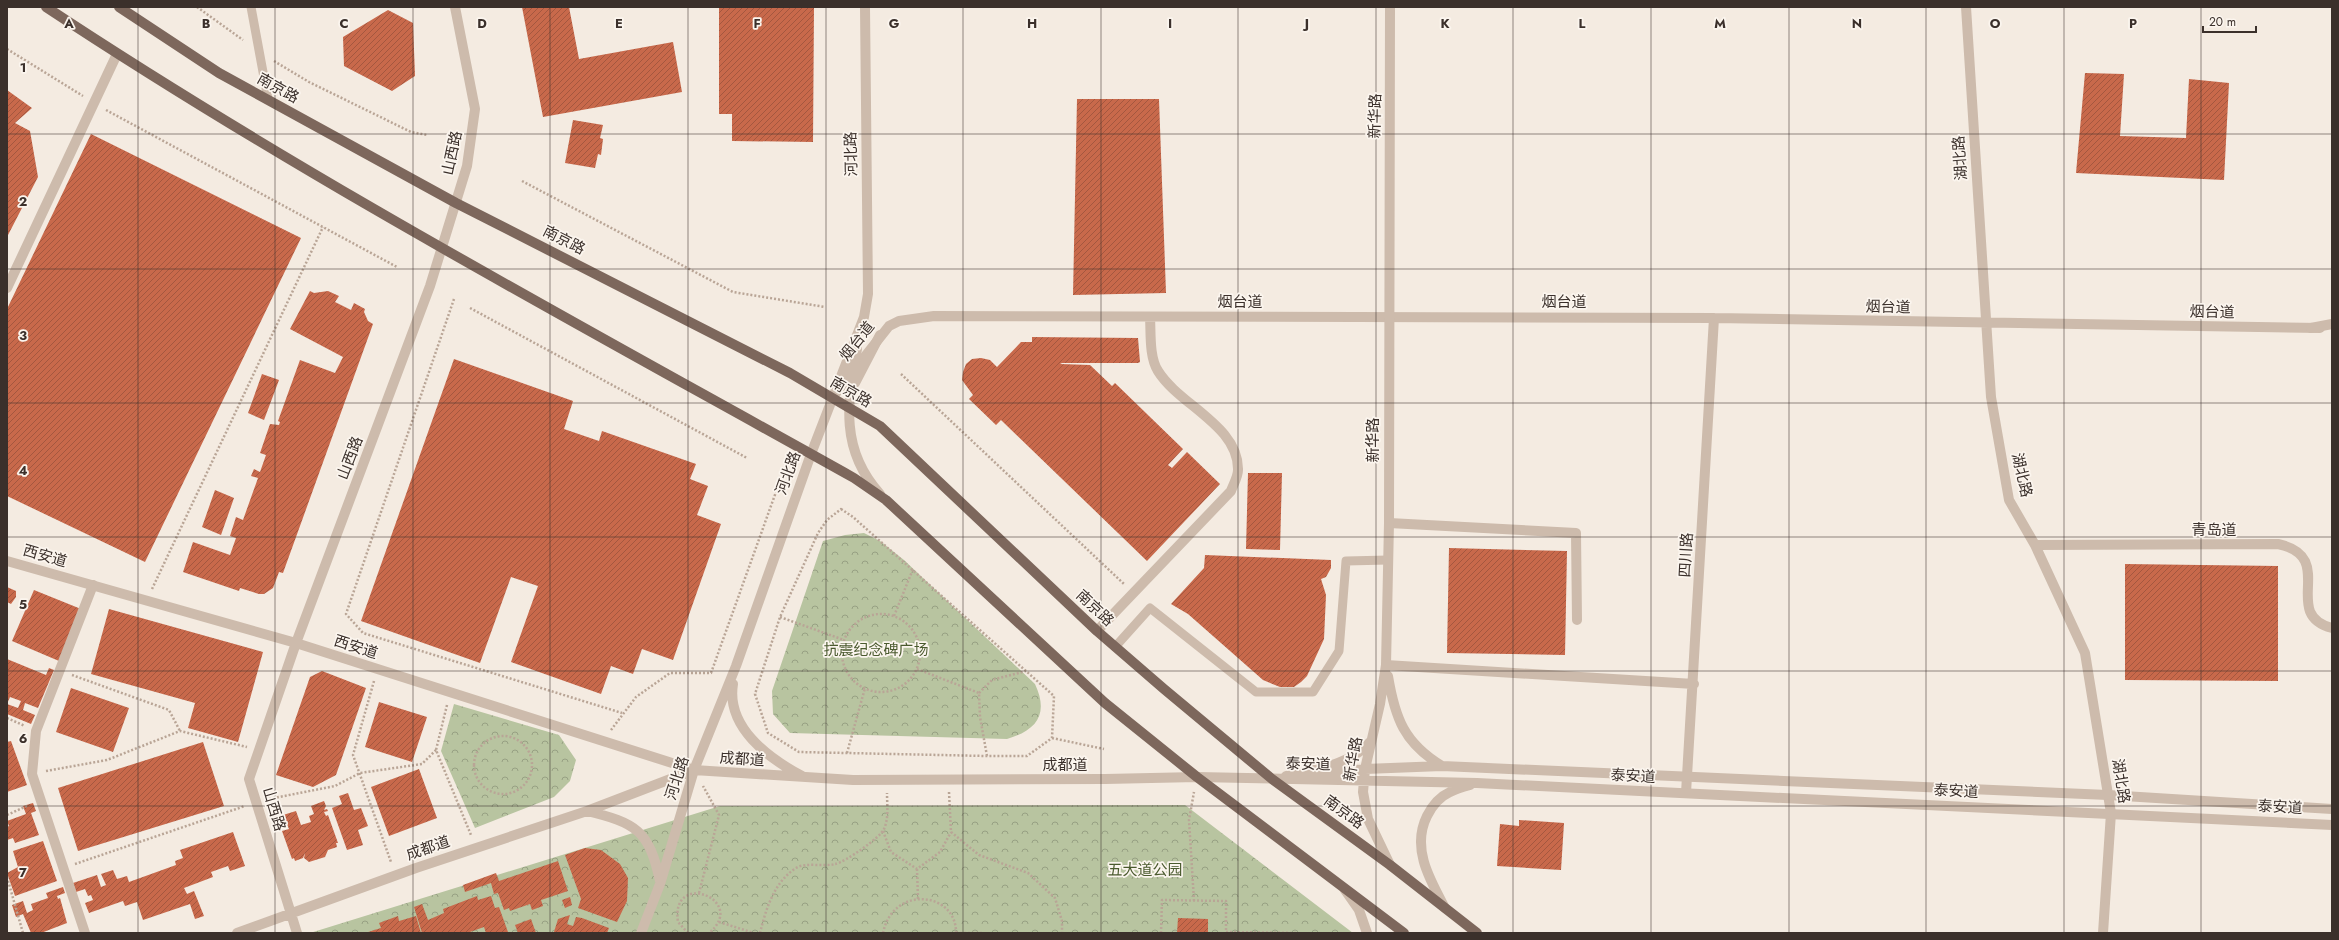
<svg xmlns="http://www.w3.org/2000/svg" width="2339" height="940" viewBox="0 0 2339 940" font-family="Jost,'Noto Sans SC',sans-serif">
  <defs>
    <pattern id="park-crowns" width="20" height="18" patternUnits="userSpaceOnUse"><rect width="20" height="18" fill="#b8c4a0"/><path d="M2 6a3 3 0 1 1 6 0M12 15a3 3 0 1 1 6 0" fill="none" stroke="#97a083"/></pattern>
    <pattern id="building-hatch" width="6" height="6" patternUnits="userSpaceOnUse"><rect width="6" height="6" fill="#c8694b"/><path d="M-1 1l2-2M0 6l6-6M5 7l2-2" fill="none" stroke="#a4573f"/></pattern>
  </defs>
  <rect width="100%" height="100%" fill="#f4ebe1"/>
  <path fill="url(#park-crowns)" d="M864,533l16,8 24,19 131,124c14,30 2,46 -28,55l-217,-6 -17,-19 -1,-23 51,-150 22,-6z
    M454,704l105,31 17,25 -6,21 -16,16 -79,31 -34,-77z
    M1185,805l168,128h-1043l410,-127z"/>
  <path fill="url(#building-hatch)" fill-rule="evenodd" d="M522,7h47l10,52 94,-17 9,50 -139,25z
    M719,7h95l-1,135 -81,-1v-27h-13z
    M388,10l25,13 2,53 -23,15 -48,-25 -1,-29z
    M2085,73l39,1 -4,62 66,2 3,-59 40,4 -5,97 -148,-7z
    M7,90l25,18 -17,15 15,8 8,46 -31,60z
    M1077,99h82l7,194 -93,2z
    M573,120l30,5 -3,13 3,1 -2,16 -3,-1 -3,14 -30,-5z
    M91,134l210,104 -156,324 -138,-66v-187z
    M310,291l4,2 14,-2 11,5 -4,6 16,8 3,-7 11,6 -1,3 4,9 5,3 -90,249 -4,-1 -6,16 -9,6h-5l-19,-6 -1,3 -56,-19 10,-30 37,13 6,-17 -6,-2 6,-19 7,3 15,-42 -7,-2 3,-7 6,3 6,-17 -6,-2 10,-29 9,1 1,-3 -2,-1 22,-61 35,13 8,-16 -53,-28z
    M1032,337l106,1 2,24 -2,1h-76l-2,1 30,1 22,21 3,-3 68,66 -15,16 4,3 15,-16 33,32 -73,77 -146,-141 -5,5 -27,-26 4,-4 -11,-15 1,-8 3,-8 6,-5 9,-1 9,2 7,7 24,-25h11z
    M454,359l119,42 -9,28 35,12 3,-10 94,33 -6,15 18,7 -11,29 24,9 -48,136 -31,-11 -9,25 -22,-8 -10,28 -90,-32 27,-76 -27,-9 -31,86 -119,-42z
    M262,374l17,6 -15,40 -16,-7z
    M1248,473h34l-2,77 -34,-1z
    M215,490l19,8 -13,37 -19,-8z
    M1449,548l118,3 -2,104 -118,-2z
    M1205,555l126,5v8l-5,9 -5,2 5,16 -2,44 -17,37 -6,6 -7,5h-14l-17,-7 -75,-66 -17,-10 33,-36z
    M2125,564l153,2v115l-153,-1z
    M7,587l9,4v6l-5,7 -4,-2z
    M34,590l47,19 -22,52 -47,-20z
    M109,609l154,43 -25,90 -50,-14 7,-25 -104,-29z
    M7,659l39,16 3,-7 5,2 -16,38 -13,-5 -2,7 12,5 -4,9 -24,-10zM10,697l11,4 -3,7 -11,-4z
    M322,671l44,17 -30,87 -23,12 -37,-12 34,-98z
    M71,688l58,20 -16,44 -57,-20z
    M379,702l48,15 -15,45 -47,-15z
    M11,741l16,44 -20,7v-50z
    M203,742l21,64 -146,45 -20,-63z
    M419,769l18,49 -48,18 -18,-49z
    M348,793l6,17 7,-2 7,18 -10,4 5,15 -16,5 -15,-42 10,-4 -3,-8z
    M324,801l2,5 -2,4 3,-1 1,2 -4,1 2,4 2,-1 10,28h-2l1,4 -9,3 -3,7 -16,5 -5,-4 1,-5 -2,5 -8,3 -1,-3 -2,1 -10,-28 7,-2 -6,-14 13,-4 5,14 10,-3 -2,-6 5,-2 -3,-8z
    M33,803l3,8 -5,2 8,22 -24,8 -2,-5 -6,2v-13l2,-1 -2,-5 19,-7 -3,-8z
    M1519,820l45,3 -3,47 -64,-4 3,-42 19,2z
    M233,832l12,34 -15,5 -2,-5 -17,6 2,5 -29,11 3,6 7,-3 10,25 -9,3 -5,-15 -47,16 -6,-18 -12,4 -2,-5 -34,12 -4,-10 8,-3 -2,-5 -3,1 -3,-7 -9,3 -3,-9 24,-8 4,12 5,-2 -5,-11 12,-4 4,9 10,-3 2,6 47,-17 -1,-4 8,-3 -3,-8z
    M43,841l14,40 -42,15 -8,-23 11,-6 -5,-16z
    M585,848l16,2 19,14 8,14 -1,23 -10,21 -39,-14 3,-9 -16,-44z
    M558,861l10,30 -27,9 2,6 -11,4 -2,-6 -20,7 -1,-3 -5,2 -6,-17 -4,1 -3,-11 -26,9 -2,-7 33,-12 3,8z
    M63,887l2,6 -8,3 1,3 2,-1 7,25 -26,10h-10l-8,-19 -7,3 -4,-12 11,-4 4,12 6,-3 -2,-6 17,-6 -2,-5z
    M477,896l1,4 13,-4 4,12 4,-1 9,25 -22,1 -2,-6 -17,6h-45l-8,-26 8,-3 6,16 16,-7 -1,-4z
    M570,897l2,8 -7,3 -3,-8z
    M570,915l-3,9 6,2 3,-9 6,1 27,10 -2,5 -53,-1 4,-13z
    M398,916l1,5 17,-5 5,17h-56l16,-5 -2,-5z
    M1178,918l30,1v14h-31z
    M531,919l5,14h-18l-3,-8z"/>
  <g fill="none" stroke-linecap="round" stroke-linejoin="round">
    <path stroke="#b9a596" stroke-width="2.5" stroke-dasharray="2 2" stroke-linecap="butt" d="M197,7l46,33
      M7,49l76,47
      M274,61l35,21 102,50 16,3
      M106,110l291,157
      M522,181l211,111 92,15
      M454,299l-108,315 17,19 259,80
      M470,308l277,150
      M901,374l223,210
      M841,509l12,8 201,179 -2,42 -25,18h-40l-188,-4 -31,-19 -13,-39 25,-77 38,-84 9,-13z
      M152,589l171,-362
      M842 653a39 39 0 1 1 78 0a39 39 0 1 1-78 0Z
      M894,616l19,-47
      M780,617l64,23
      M917,669l62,24 1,24 7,39
      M72,675l97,35 11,21
      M374,681l-21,74 38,107
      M979,693l13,-13 34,-9
      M447,705l-11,45 35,85
      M7,718l18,8
      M611,730l25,-33 34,-24h41l70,-195
      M474 765a29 29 0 1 1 58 0a29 29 0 1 1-58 0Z
      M1052,738l52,11
      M847,753l18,-65
      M46,771l61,-11 73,-29 67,16
      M949,792l2,40 28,23 49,18 27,25 7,23v12
      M269,799l66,-13 25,-13 62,-9 14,-14
      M7,815l22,-10
      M883,831l8,21 26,17 23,-17 11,-20
      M75,864l170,-58
      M917,869l1,30
      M7,877l16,56
      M699,893l20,-78 -16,-29
      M1194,901l-5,-81 5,-28
      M719,922l35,11
      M1226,932l72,1
      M688,933l-10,-11c-8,-53 71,-22 31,11
      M760,933c6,-24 14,-51 36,-65 9,-6 28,-1 39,-4 9,-1 46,-27 49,-35 5,-11 3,-24 3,-36
      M883,933c10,-49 74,-41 73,0
      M956,933h26
      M1161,933l1,-33 64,1v32"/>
    <path stroke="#cdbbac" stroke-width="9" d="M251,7l17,92
      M1115,647l35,-39 106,84h57l26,-41 7,-90 42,-1"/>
    <path stroke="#cdbbac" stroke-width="10" d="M1966,7l25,390 18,103 26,45 50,108 26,160 -8,120
      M7,288l110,-234
      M836,393l53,-67 10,-5 35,-5 780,2 606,10
      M1389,523l187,10 1,87
      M2035,545l243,-1c61,13 1,70 54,84
      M1097,631l134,-140c2,-6 7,-14 7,-21 1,-44 -59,-65 -80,-99 -9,-14 -7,-38 -8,-54
      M1386,665l308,19
      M1686,793l28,-475
      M85,933l-53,-159 4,-43 57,-146"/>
    <path stroke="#cdbbac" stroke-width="10" d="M2311,328l21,-4
      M857,349c-10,54 -17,101 23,145
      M855,383l25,-48
      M7,561l289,82 398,127
      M1388,676c7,42 16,67 54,90
      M733,684c-7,43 35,74 69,92
      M1316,774l49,-5 77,-3 666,29 224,14
      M1286,776c29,-7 63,-10 84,-34
      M587,811c49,12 62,19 73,70
      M1390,865l-22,-46 -5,-27 2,-23 15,-65 6,-39 3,-142 1,-516
      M1345,890l14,20 8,23
      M1445,908c-15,-28 -34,-60 -18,-92 5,-10 12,-19 23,-24 6,-3 13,-5 20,-7
      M237,933l179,-65 171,-57 107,-41 159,10 252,-1 92,-2 280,6 855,42
      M297,933l-48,-154 47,-136 134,-357 37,-120 8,-57 -20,-102
      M641,933l19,-49 34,-114 42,-104 75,-212 53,-137 4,-23 -3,-287"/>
    <path stroke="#7d675c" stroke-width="10" d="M46,7c260,172 536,319 808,471l32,22 219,203 92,74 207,156
      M119,7l100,66 237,130 334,170 90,53 217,205 67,58 108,90 118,86 87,68"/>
  </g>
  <path fill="none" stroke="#3b302b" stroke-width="1" stroke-opacity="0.55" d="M138,7v926M275,7v926M413,7v926M550,7v926M688,7v926M826,7v926M963,7v926M1101,7v926M1238,7v926M1376,7v926M1513,7v926M1651,7v926M1789,7v926M1926,7v926M2064,7v926M2201,7v926M7,134h2325M7,269h2325M7,403h2325M7,537h2325M7,671h2325M7,806h2325"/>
  <g text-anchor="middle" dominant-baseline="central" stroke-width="3.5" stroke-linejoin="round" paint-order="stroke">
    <g font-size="15" fill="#3b302b" stroke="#fbf5ee">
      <text transform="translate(278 88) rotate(29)">南京路</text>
      <text transform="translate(1375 116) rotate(-89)">新华路</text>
      <text transform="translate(452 153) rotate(-78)">山西路</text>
      <text transform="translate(851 154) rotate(-91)">河北路</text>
      <text transform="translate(1960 158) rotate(-94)">湖北路</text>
      <text transform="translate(564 240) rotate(27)">南京路</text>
      <text x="1240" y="302">烟台道</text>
      <text x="1564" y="302">烟台道</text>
      <text transform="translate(1888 307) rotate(1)">烟台道</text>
      <text transform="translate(2212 312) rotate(1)">烟台道</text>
      <text transform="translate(857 341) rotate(-51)">烟台道</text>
      <text transform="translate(851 392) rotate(30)">南京路</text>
      <text transform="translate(1373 440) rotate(-90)">新华路</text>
      <text transform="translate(350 458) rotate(-69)">山西路</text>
      <text transform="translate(788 473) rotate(-70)">河北路</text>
      <text transform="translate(2022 475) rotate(77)">湖北路</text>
      <text x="2214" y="530">青岛道</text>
      <text transform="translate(1686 555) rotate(-87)">四川路</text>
      <text transform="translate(45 556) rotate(16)">西安道</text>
      <text transform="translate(1095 608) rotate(43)">南京路</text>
      <text transform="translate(356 647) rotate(18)">西安道</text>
      <text transform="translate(742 759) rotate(4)">成都道</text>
      <text transform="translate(1353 759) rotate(-80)">新华路</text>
      <text transform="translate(1308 764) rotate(1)">泰安道</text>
      <text x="1065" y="765">成都道</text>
      <text transform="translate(1633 776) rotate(3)">泰安道</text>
      <text transform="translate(677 778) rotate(-72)">河北路</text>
      <text transform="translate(2121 781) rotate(81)">湖北路</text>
      <text transform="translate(1956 791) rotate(3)">泰安道</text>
      <text transform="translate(2280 807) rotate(3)">泰安道</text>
      <text transform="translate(274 809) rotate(73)">山西路</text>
      <text transform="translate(1344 812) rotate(36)">南京路</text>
      <text transform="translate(428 848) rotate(-19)">成都道</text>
    </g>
    <g font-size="15" fill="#4a5a2e" stroke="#fbf5ee">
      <text x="876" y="650">抗震纪念碑广场</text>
      <text x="1145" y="870">五大道公园</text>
    </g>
  </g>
  <g font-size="13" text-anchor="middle" font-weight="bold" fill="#3b302b" stroke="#fbf5ee" stroke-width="3.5" stroke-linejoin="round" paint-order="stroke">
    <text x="69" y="28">A</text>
    <text x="206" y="28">B</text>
    <text x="344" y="28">C</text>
    <text x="482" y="28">D</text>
    <text x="619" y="28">E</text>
    <text x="757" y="28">F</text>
    <text x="894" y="28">G</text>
    <text x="1032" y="28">H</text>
    <text x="1170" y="28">I</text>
    <text x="1307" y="28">J</text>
    <text x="1445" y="28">K</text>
    <text x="1582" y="28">L</text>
    <text x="1720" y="28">M</text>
    <text x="1857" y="28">N</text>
    <text x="1995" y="28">O</text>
    <text x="2133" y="28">P</text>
    <text x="23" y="72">1</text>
    <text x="23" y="206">2</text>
    <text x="23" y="340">3</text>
    <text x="23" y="475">4</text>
    <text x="23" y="609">5</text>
    <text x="23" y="743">6</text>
    <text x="23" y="877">7</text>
  </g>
  <rect width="2339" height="940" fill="none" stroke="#3b302b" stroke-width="16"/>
  <path d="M2203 26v6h53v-6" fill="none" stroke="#3b302b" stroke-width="2"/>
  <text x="2209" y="26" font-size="12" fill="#3b302b" stroke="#fbf5ee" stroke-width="3" paint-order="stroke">20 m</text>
</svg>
